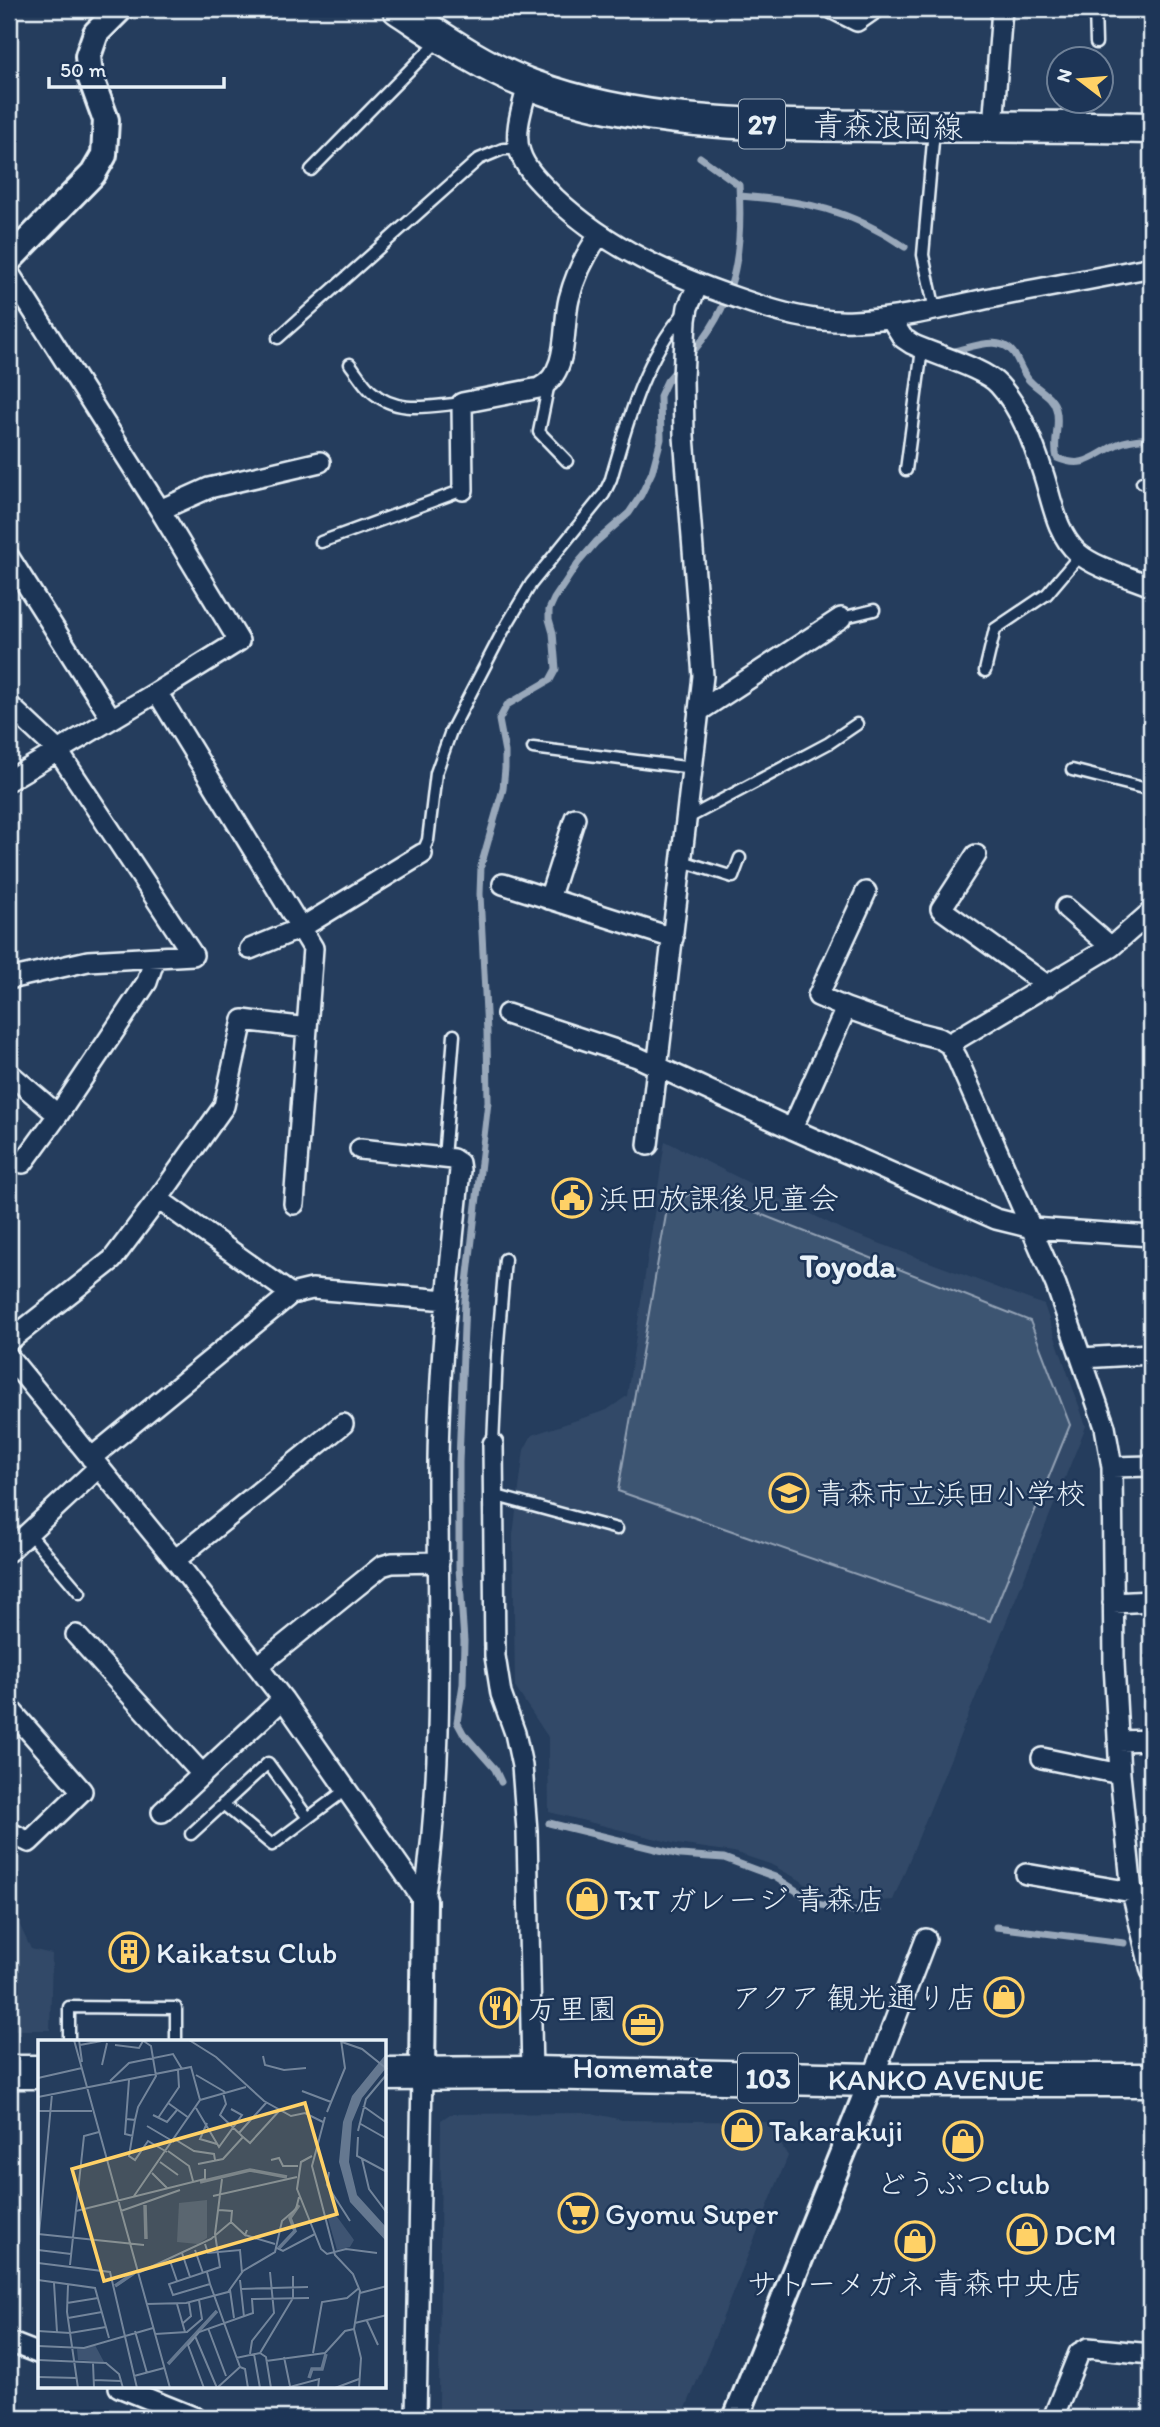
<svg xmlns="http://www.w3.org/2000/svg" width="1160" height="2427" viewBox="0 0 1160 2427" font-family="Itim,'Klee One',sans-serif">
  <rect width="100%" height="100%" fill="#253d5d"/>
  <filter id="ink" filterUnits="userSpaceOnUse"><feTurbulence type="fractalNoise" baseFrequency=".0143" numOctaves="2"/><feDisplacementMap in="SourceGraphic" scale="14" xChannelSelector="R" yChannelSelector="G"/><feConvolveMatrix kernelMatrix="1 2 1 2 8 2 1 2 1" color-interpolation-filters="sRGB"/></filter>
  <g filter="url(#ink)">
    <path fill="#334a68" d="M665,1141l176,88 203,76 42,121 -193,474 -33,2 -40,-7 -20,-15 -30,-16 -36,-12 -57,-8 -128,-32 -1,-75 -33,-50 -2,-152 11,-85 8,-15 75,-25 20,-14z
      M9,1903l22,46 21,5 -2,76h-41z
      M592,2113l30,7 145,2 21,34 -106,262h-227l-16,-6 2,-292 9,-6z"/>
    <path fill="#3e5472" stroke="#93a2b5" stroke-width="2" d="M697,1189l333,132 40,104 -80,196 -372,-130 49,-282z"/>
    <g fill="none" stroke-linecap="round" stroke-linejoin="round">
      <path stroke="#99a8ba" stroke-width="7" d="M633,12v-3
        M740,196c66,5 109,13 165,51
        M955,351c21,-5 50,-18 62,8 4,8 7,17 14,23 9,9 22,14 25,27 5,16 -4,33 1,49 28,12 37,-3 61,-14 11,-5 22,-5 33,-6
        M688,357c48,-51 55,-104 51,-172l-39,-28
        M501,1782l-6,-13 -32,-36 -6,-11 6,-38 1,-43 -5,-73v-106l6,-162 23,-198 -1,-70 -7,-138 1,-28 22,-77 2,-20v-17l-6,-32 8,-15 43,-25 6,-11 -3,-36 -4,-14v-9l5,-11 24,-36 18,-21 33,-29 12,-18 11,-23 9,-33 -1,-43 7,-15 11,-13
        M549,1823l131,32 44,3 51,19 42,27 34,7h27
        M996,1927l128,16"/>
      <g stroke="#e8f1f8" stroke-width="15">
        <path id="service" d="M1095,9l1,34
          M934,130l-11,125 12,55
          M311,170l128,-130
          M278,338l201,-179 24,-10h16
          M350,364c7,9 13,20 21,27 26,24 59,15 91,12
          M549,383l-10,49 28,29
          M906,470l16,-121
          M1142,482l9,1
          M321,542l142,-52
          M841,618l33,-8
          M985,671l10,-42 52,-35 33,-39
          M533,748l160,20
          M1072,770l79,20
          M688,818l141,-75 28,-19
          M422,854l6,-14 8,-67 15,-42 52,-100 28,-47 73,-90 7,-15c17,-58 32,-118 72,-165
          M682,861l51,16 7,-19
          M444,1158l10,-123
          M493,1444l4,-89 8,-96
          M493,1495l124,34
          M28,1532l52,61
          M223,1804l49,41 36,-27
          M191,1834l77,-71 40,55 39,-29
          M1132,1892l19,-1
          M69,2042v-35l107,1v34"/>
      </g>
      <g stroke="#e8f1f8" stroke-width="24">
        <path id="minor" d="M833,9l24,12 17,-12
          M528,85c-5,20 -15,47 -8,67 6,19 22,32 35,46 53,50 117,78 185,101 37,13 74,24 114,22 47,-2 94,-14 141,-24 52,-10 104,-19 156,-30
          M993,127l9,-118
          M9,273l151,237 79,131 -82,51
          M891,319l12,19 9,6c23,11 72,24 87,41 23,25 35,60 45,91 8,25 13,59 34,77 17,15 52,24 73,33
          M463,490l-1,-87 77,-15c31,-15 23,-61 30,-89 6,-23 17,-46 31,-65
          M160,510l49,-22 111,-26
          M9,557l102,161
          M9,705l49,46 135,204 -105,6 -79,18
          M701,710l140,-92
          M9,780l148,-88 156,256 -19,256
          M976,855l-35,54 107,77
          M503,884l170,54
          M549,899l26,-81
          M1111,947l40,-35
          M250,949l51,-21 121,-74
          M846,1008l-28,-12 48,-104
          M507,1014l130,43 155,72 204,90 36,9 119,8
          M949,1044l162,-97 -45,-39
          M9,1073l49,42 89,-133 8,-24
          M792,1129l54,-121 65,23 28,7 10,6 8,14 99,227 49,142 7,40 2,196 6,111 12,118 19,79
          M648,1145l55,-469 -19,-240 -1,-59 3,-57 2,-13 10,-22
          M360,1149l93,10 6,4 1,7c-10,97 -21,194 -22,291 -1,146 8,295 -14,440
          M23,1163l35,-48
          M158,1199l133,95
          M9,1341l103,-81 46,-61 66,-93 19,-86 64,8
          M9,1357l166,203 108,139 141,202
          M1082,1358l69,-4
          M493,1444l2,212 6,38 14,39 7,33 5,65 5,242
          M91,1458l200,-164 21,-5 135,11
          M1112,1467l39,-1
          M9,1551l90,-84
          M175,1560l168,-136
          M1113,1603l38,-2
          M76,1635l126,139
          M258,1666l124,-100 10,-3 47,-1
          M9,1708l73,83 -53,51 -20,-10
          M1119,1741l32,-1
          M1042,1758l78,16
          M162,1812l121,-113
          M1026,1874l106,18
          M872,2080l54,-141
          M9,2342l31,12
          M119,2387l77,31
          M416,2418l6,-344
          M1053,2418l26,-65 9,-5 63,6"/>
      </g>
      <g stroke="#e8f1f8" stroke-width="30">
        <path id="tertiary" d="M9,260l84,-86 11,-19 2,-35 -16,-44 -2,-20 8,-23 24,-24
          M422,2074l2,-173
          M736,2418l136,-338"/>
      </g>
      <g stroke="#e8f1f8" stroke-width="35">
        <path id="primary" d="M398,9c41,27 86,59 133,76 109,41 230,40 345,41 92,1 183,0 275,2"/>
      </g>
      <g stroke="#e8f1f8" stroke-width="37">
        <path id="trunk" d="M9,2072h31
          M385,2074l147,-1 340,7h279"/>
      </g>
      <use href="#service" stroke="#1d3557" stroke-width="10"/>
      <use href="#minor" stroke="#1d3557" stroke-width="19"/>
      <use href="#tertiary" stroke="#1d3557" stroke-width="24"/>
      <use href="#primary" stroke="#1d3557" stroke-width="30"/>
      <use href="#trunk" stroke="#1d3557" stroke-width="32"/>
    </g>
  </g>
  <defs>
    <g id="civic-ring" transform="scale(2.0125)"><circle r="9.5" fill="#1d3557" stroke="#ffd166" stroke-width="1.5"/><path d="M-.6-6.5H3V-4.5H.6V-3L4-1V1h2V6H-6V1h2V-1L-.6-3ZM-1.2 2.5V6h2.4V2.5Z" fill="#ffd166"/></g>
    <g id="school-ring" transform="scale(2.0125)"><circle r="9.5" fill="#1d3557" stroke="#ffd166" stroke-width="1.5"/><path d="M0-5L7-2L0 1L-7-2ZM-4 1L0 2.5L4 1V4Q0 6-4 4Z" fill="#ffd166"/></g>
    <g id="shop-ring" transform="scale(2.0125)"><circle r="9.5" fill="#1d3557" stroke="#ffd166" stroke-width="1.5"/><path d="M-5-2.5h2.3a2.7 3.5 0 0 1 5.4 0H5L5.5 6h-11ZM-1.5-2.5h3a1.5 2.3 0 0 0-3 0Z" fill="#ffd166"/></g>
    <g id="building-ring" transform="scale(2.0125)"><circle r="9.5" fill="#1d3557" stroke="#ffd166" stroke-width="1.5"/><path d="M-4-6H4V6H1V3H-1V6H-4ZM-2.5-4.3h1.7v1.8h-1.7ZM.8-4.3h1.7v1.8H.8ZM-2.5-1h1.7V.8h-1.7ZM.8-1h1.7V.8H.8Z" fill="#ffd166"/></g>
    <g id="restaurant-ring" transform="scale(2.0125)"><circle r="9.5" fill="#1d3557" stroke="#ffd166" stroke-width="1.5"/><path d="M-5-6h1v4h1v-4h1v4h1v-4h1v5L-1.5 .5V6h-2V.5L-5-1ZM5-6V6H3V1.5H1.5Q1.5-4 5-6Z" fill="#ffd166"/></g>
    <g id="office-ring" transform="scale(2.0125)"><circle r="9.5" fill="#1d3557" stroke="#ffd166" stroke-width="1.5"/><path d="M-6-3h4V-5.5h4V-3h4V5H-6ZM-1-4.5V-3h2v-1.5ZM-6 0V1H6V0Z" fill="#ffd166"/></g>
    <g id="supermarket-ring" transform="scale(2.0125)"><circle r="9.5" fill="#1d3557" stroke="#ffd166" stroke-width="1.5"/><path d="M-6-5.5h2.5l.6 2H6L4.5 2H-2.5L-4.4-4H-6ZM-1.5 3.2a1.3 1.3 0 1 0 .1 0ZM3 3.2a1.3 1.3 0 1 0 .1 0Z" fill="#ffd166"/></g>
  </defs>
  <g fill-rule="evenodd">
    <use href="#civic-ring" x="572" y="1198"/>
    <use href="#school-ring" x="789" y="1493"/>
    <use href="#shop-ring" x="587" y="1899"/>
    <use href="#building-ring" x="129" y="1952"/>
    <use href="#shop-ring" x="1004" y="1997"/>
    <use href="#restaurant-ring" x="500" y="2008"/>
    <use href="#office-ring" x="643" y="2025"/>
    <use href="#shop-ring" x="742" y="2130"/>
    <use href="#shop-ring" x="963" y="2141"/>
    <use href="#supermarket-ring" x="578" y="2213"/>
    <use href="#shop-ring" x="1027" y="2234"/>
    <use href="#shop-ring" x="915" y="2241"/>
  </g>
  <g text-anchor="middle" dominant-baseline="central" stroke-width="5" stroke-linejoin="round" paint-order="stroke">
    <g fill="#1d3557" stroke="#abb9c8" stroke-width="2">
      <rect x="739" y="99.5" width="46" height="49" rx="5"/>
      <rect x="738" y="2053.5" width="60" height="49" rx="5"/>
    </g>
    <g font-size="28" font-weight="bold" fill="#e8f1f8">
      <text x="762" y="124">27</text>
      <text x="768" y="2078">103</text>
    </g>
    <g font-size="30" fill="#e8f1f8" stroke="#1d3557">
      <text transform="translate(888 126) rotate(1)">青森浪岡線</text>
      <text x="936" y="2079">KANKO AVENUE</text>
    </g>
    <g font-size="30" fill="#e8f1f8" stroke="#1d3557" text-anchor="start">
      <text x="599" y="1198">浜田放課後児童会</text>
      <text x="816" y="1493">青森市立浜田小学校</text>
      <text x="614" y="1899">TxT ガレージ 青森店</text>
      <text x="156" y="1952">Kaikatsu Club</text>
      <text x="977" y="1997" text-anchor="end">アクア 観光通り店</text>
      <text x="527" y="2008">万里園</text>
      <text x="643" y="2067" text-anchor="middle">Homemate</text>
      <text x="769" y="2130">Takarakuji</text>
      <text x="963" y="2183" text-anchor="middle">どうぶつclub</text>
      <text x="605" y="2213">Gyomu Super</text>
      <text x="1054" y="2234">DCM</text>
      <text x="915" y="2283" text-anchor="middle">サトーメガネ 青森中央店</text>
    </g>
    <g font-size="32" font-weight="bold" fill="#e8f1f8" stroke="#1d3557">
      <text x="848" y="1266">Toyoda</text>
    </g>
  </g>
  <g transform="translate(38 2040)">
    <rect width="348" height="348" fill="#253d5d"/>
    <path d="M169,160v38l-9,6 -21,-2 2,-39z" fill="#3e5472"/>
    <path d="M297,174l19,26 -4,7 -13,3 -10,-35z" fill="#3e5472"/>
    <path d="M57,305l9,17 -26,-2 -1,-11z" fill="#3e5472"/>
    <path d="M348,14v14l-24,30 -10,24 -3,40 8,33 29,32v14l-36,-39 -11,-40 4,-40 9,-26z" fill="#657890"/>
    <path fill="none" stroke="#657890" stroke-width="3.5" d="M162,142l50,-12 37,7M107,165l1,34M241,208l16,-17 -5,-13 9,-13M77,246l19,-13M130,324l49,-53M271,338l3,-9h10l4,-15"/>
    <path fill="none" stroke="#73859b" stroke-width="2" d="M36,0l96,348M41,0l3,22M151,0l27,17 48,44 27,15 14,-3 18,9M304,2l20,7 25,20M42,5l27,-5M77,5l24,3 4,-7M225,16l2,9 19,5 22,-2M64,25l5,-22M158,35l29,17M0,38l44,-10M91,40l-4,54 8,2M72,41l19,-18 44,-9 9,15M264,51l29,11M0,57l153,-30 9,33 -66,96M162,60l46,-13M130,63l21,15M325,66l24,17M158,68l23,39 23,-32 -11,-6M0,71h54M289,72l18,-44 -4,-28M115,75l14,7 10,-12M287,77l-13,49 23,89 18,19 7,17 -6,38 7,29 -2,30M120,78l21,-31 -1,-17M88,79l9,1 -6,36 6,4 13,-19 19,11M97,80l3,-13 18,-31 -5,-30 -9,-6M169,83l-7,16 17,5M321,83l28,16M109,86l27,16M320,91l8,-32 21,-25M201,93l27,-30M205,97l7,6 30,-33M320,97l-1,19 30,16M138,100l18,11 20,3 1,6M130,111l21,15 4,15M274,116l-11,6 -4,27 24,60 6,5 19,-5 31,4M324,119l7,30 18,24M233,120l8,-2 4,8h15M122,122l18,13M160,124l25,-5 20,-22 -23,-22 6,-11 -3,-11M291,132l-2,13 23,36M114,133l15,15M175,156l84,-19M38,171l129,-32v-10M83,171l59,-21M193,182l14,13 2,-5M0,194l106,11M1,194l13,-140M207,195l30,9M167,204l3,9 32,-3 2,23M239,208l6,3 32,-17M0,210l33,4M157,210l8,23M144,213l8,24M131,218l8,23M0,223l72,9 27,116M32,225l14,-129 15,-4M169,232l3,12 -37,11 -4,-11 51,-17 -5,-33 7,-55M100,233l73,-34 20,-17 1,-11 -13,-1M0,240l57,8 14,50M202,240l1,9 67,-2M16,243l3,49M30,245l-1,27 11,76M203,249l3,28M192,250l4,28M322,253l27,-7M29,263l31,-5M108,264l40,-1 42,-11 15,-21 32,-19 7,-31 14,-12 3,-12M139,264l8,28M30,278l34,-6M329,281l11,24M317,283l32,-8M144,284l9,-8 -2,-13M170,288l18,48M0,291l32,2 36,-6M97,291l12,42M117,294l32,-2 15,-13 -3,-19M157,296l22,52 23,-21 -30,-83M0,306l46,2 69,-20M222,313l6,4 5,31M275,313l9,-51 25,-4 12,-10M212,314l2,-13 22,-28 -4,-41M216,314l6,34M246,317l6,29M198,318l24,-5 33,-55v-22M0,320l68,3 13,11 4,14M228,321l59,-8 20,-22 9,-2M55,323l1,25M202,327l5,2 3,19M96,336l30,-8M0,337l39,1M56,340l27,1M166,348l-16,-43 11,-13 54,-19 -1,-14 57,-1M248,348l33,-9 -1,9M297,348l24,-9"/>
    <path fill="#ffd166" fill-opacity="0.15" stroke="#ffd166" stroke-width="3.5" d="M267,63l32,111 -233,67 -32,-112z"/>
    <rect width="348" height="348" fill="none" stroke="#e8f1f8" stroke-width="3.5"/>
  </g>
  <rect width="1160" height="2427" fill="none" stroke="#1d3557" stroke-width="35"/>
  <rect x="18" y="18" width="1125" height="2392" fill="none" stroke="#e8f1f8" stroke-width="2.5" filter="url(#ink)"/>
  <g transform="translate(1080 80) rotate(286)"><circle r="33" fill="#1d3557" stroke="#6e8097" stroke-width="2"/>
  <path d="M0-5L12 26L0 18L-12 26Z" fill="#ffd166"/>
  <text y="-10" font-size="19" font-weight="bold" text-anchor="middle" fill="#e8f1f8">N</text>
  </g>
  <path d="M49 77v10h175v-10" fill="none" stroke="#e8f1f8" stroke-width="3.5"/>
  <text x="60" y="77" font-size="21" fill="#e8f1f8" stroke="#1d3557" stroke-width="5" paint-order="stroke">50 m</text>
</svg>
